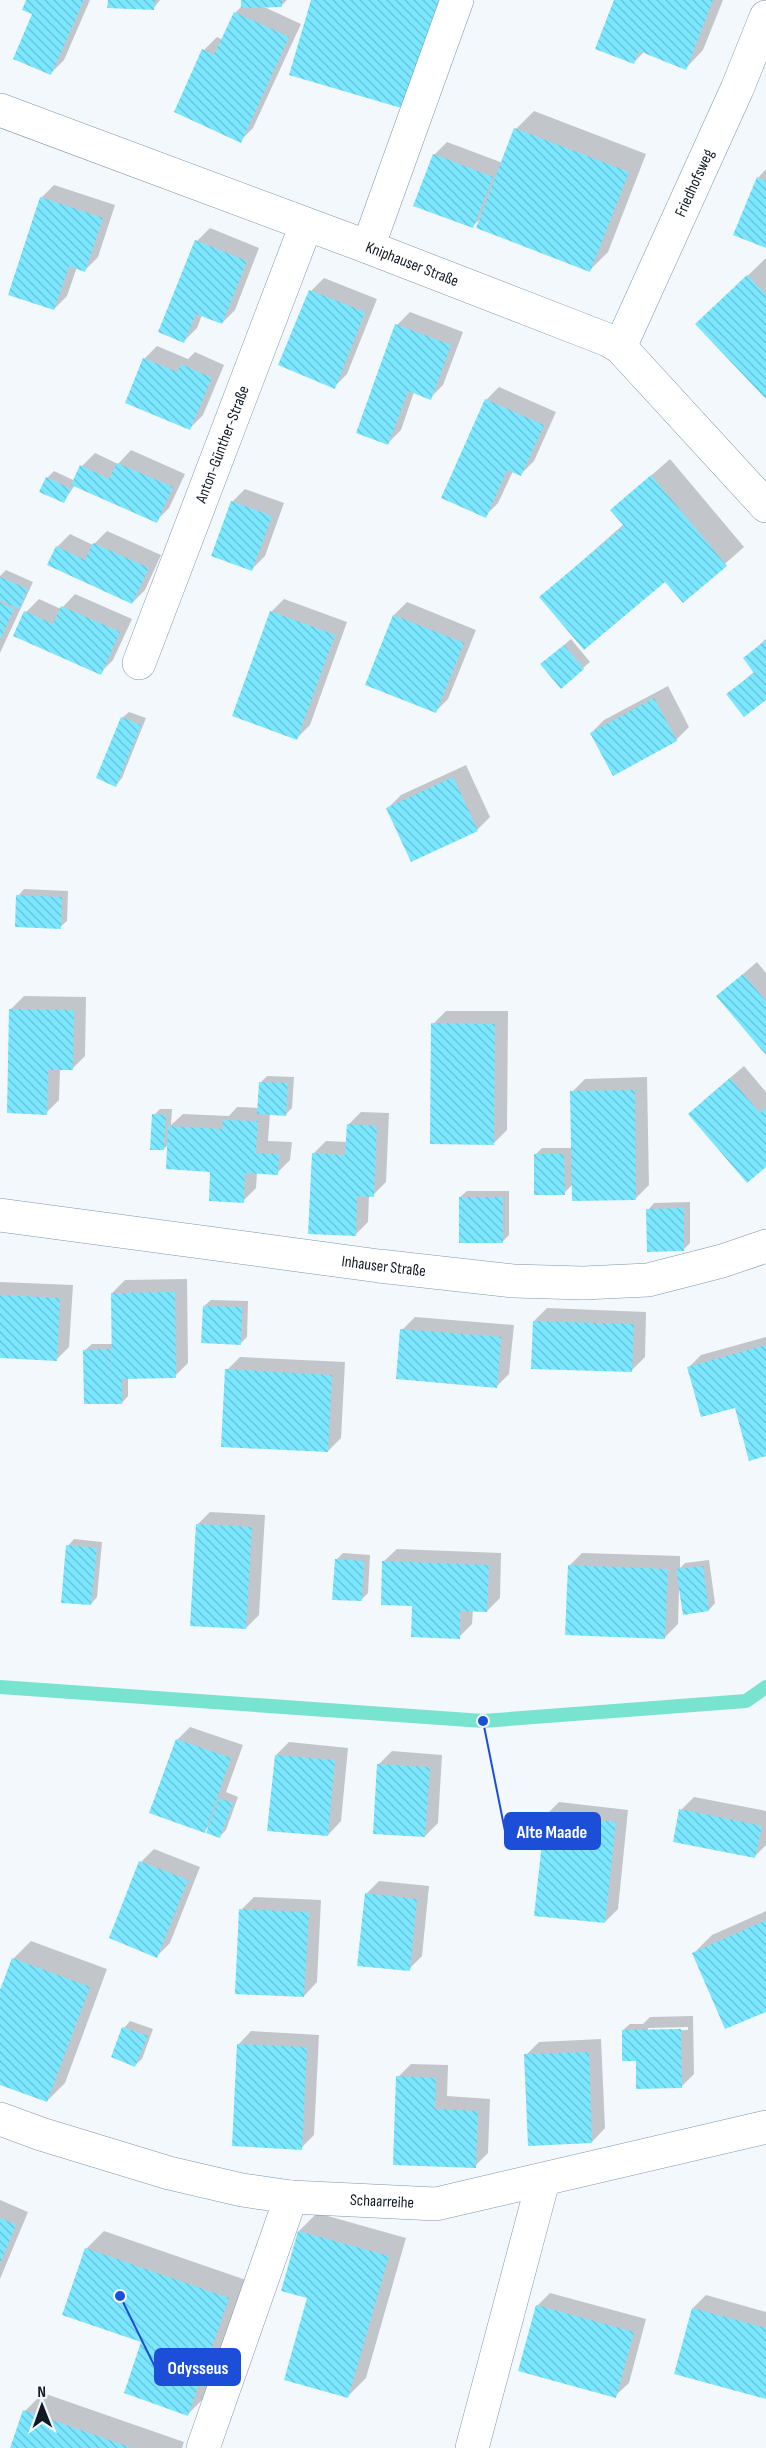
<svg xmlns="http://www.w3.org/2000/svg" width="766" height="2448" viewBox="0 0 766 2448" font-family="'Sofia Sans Condensed',sans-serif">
  <defs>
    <pattern id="building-back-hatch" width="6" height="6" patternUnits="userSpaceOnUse" patternTransform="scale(1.5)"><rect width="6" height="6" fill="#7be7ff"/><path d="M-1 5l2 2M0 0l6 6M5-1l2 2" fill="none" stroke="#69c6da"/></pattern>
  </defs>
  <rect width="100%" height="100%" fill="#f3f8fd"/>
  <path fill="#0003" fill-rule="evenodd" d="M28,0h62l-26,60 -13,13 -15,-66z
    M109,0h51l-7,9z
    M242,0h45l-6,6h-19l39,18 -48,104 -13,13 -36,-91 13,-13 6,3 12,-27 7,-7z
    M616,0h107l-20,50 -17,18 -42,-16 -10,10z
    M534,111l112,43 -38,98 -18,18 -109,-52 -8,8 -39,-71 13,-13 56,21 13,-34z
    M766,169v77l-8,-68z
    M54,185l61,20 -17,52 -13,13 -8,-3 -10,29 -13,13 -13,-111z
    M210,228l49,20 -24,62 -13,13 -20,-8 -5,13 -13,13 13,-100z
    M766,258v139l-51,-90z
    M324,278l53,21 -30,75 -13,13 -23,-96z
    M410,312l53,20 -20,53 -13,13 -16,-6 -13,38 -13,13 9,-118z
    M157,346l31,13 7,-7 29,13 -21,50 -13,13 -46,-69z
    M499,387l57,25 -22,49 -13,13 -8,-3 -15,32 -13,13 1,-116z
    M131,450l54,24 -16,34 -13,13 -81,-36 -11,16 -17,-23 7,-7 21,10 7,-15 13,-13 23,11z
    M670,459l74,88 -61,54 -17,-21 -125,17 83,-73 -12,-14z
    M245,489l39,14 -19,53 -13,13 -20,-67z
    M107,531l54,24 -16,35 -13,13 -75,-56 13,-13 23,11z
    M6,570l27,12 -33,71v-77z
    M75,594l57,25 -19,41 -13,13 -85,-38 11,-23 13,-13 22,10z
    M284,599l63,23 -37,103 -13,13 -26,-126z
    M407,602l69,28 -28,69 -13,13 -68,-28 27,-69z
    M571,639l19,23 -7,6 -34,-10z
    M766,639v59l-38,-4 27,-23 -10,-13z
    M668,686l21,41 -13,13 -85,-7 13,-13z
    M129,712l17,6 -24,60 -6,7 6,-67z
    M466,765l24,52 -13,13 -89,-22 13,-13z
    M24,889l44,2 -1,30 -7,6 -42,-31z
    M757,962l9,11v79l-48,-56z
    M24,996l62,1 -1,59 -13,13h-12l-1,31 -13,13 -35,-104z
    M446,1011h62l-1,119 -13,13 -61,-119z
    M744,1066l22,26v73l-63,-64z
    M267,1076l27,1 -2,31 -6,6 -16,-1 -2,28 24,1 -2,18 -13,13 -20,-1 -1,16 -13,13 -31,-31 -43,-26 -5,5 -10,-34 6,-6h12l-1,16 12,-11 46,2 8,-9 22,1 2,-26z
    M647,1077l2,108 -13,13 -63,-14 -9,9 -29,-38 7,-7h31l-1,-56 13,-13z
    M361,1112l28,1 -3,69 -13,13h-4l-1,27 -13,13 -42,-81 13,-13 22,1v-17z
    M467,1191h42v44l-7,7 -42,-45z
    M690,1202v41l-7,7 -35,-40 6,-7z
    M187,1279l1,84 -13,13 -47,1v19l-6,7 -37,-53 7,-6h21l-1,-51 13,-13z
    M0,1282l73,3 -4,62 -13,13 -56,-3z
    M211,1300l37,1 -1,36 -6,6 -37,-37z
    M547,1308l99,4 -1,45 -13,13 -98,-49z
    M415,1317l99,8 -5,49 -13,13 -94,-57z
    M766,1337v117l-30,-47 -48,-39 13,-13z
    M240,1357l105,5 -4,76 -13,13 -101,-81z
    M210,1512l55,3 -6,100 -13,13 -49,-103z
    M74,1539l28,3 -5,55 -6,7 -23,-58z
    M397,1549l104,4 -1,45 -13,13 -14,-1 -1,14 -13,13 -45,-32 -31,-43z
    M343,1553l27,2 -2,38 -7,7 -25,-40z
    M582,1553l98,3v12l5,-5 24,-3 6,43 -6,7 -30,-20 -1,34 -13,13 -96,-71z
    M190,1727l53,18 -17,47 12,5 -12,33 -6,6 -10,-11 -6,6 -27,-91z
    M289,1742l59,6 -7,73 -13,14 -52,-80z
    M392,1751l50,4 -4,68 -13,13 -46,-72z
    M694,1797l72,14v34l-11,11 -74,-46z
    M559,1802l69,8 -10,99 -13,13 -59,-107z
    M154,1849l46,18 -30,76 -13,13 -46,-19 30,-75z
    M379,1881l50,5 -7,70 -13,13 -43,-75z
    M254,1897l67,3 -4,82 -13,14 -63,-86z
    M766,1911v99l-72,-57 18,-18z
    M31,1941l76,28 -42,114 -18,18 -47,-18v-89l13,-35z
    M693,2016l1,58 -13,13 -44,-30 -14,-27 7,-6h13l7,-7zM688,2027v3l-40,1v-3z
    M130,2021l23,8 -11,30 -7,6 -22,-9 11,-28z
    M251,2031l68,4 -5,100 -13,13 -63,-103z
    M601,2039l4,89 -13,14 -66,-87 13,-13z
    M411,2064l37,1 -1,31 43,3 -2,54 -13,13 -77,-89z
    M0,2200l28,12 -28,67z
    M317,2213l89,25 -40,140 -18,18 -39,-99 -10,-66z
    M104,2231l142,49 -40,116 -18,18 -102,-165z
    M550,2293l96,26 -17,64 -14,13 -78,-90z
    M706,2295l60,17v85l-73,-89z
    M43,2393l141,49 -2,6h-170l13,-37z"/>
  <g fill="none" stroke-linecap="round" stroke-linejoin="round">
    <path stroke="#78e3ce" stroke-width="14" d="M0,1687l483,34 263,-20 20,-14"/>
  </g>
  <path fill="url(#building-back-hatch)" d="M26,0h58l-33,75 -38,-16 19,-45 -10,-4z
    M108,0h47l-1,10 -47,-2z
    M241,0h41v7l-41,1z
    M311,0h129l-32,110 -119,-35z
    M614,0h99l-27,70 -47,-19 -5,13 -39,-15z
    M234,12l55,25 -48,106 -67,-31 28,-63 12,6z
    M514,128l115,44 -39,100 -114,-44z
    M433,154l60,23 -20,51 -60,-22z
    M757,177l9,4v67l-33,-13z
    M40,197l63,21 -18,54 -16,-6 -15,44 -46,-15z
    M195,240l52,21 -25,63 -26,-10 -12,29 -26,-11z
    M747,275l19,20v104l-71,-75z
    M309,290l56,22 -30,77 -57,-24z
    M395,324l56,21 -20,55 -23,-9 -20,54 -32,-12z
    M143,358l34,14 4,-8 31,14 -22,52 -65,-27z
    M485,399l59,26 -23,51 -14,-6 -21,48 -45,-20z
    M117,463l56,24 -16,36 -86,-38 9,-20 29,14z
    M651,475l76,91 -44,37 -18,-21 -81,68 -45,-53 85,-71 -14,-16z
    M46,477l25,12 -7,14 -25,-11z
    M231,501l41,15 -20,55 -41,-15z
    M93,543l56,25 -17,36 -85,-39 9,-19 29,14z
    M0,577l28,12 -9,20 -19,-9z
    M0,602l14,7 -14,31z
    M61,606l59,26 -19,43 -88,-39 11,-25 29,13z
    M270,611l65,24 -38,105 -65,-24z
    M393,615l71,28 -28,70 -71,-28z
    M766,640v60l-22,17 -18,-23 28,-21 -11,-15z
    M564,645l20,24 -23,20 -21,-25z
    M654,698l23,43 -64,35 -23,-43z
    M121,717l20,8 -25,62 -20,-9z
    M453,777l25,54 -67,31 -25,-54z
    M16,895l46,2 -1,32 -46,-2z
    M743,974l23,27v54l-50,-59z
    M9,1009l65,1 -1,60h-25l-1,45 -40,-2z
    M431,1023l64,1 -1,121 -64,-1z
    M730,1078l30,35 6,-5v59l-19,16 -59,-69z
    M259,1082l29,1 -2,33 -29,-2z
    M635,1090l1,110 -64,1 -2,-110z
    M152,1114l14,1 -2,35h-14z
    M223,1120l35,1 -2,32 23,1 -1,21 -33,-2 -1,30 -35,-2 1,-29 -44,-3 2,-43 54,3z
    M347,1124l30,2 -3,71 -17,-1 -1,40 -48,-2 4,-81 33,2z
    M534,1154h30l1,41h-31z
    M459,1197h44v46h-44z
    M684,1208v43l-37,1 -1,-43z
    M175,1292l1,86 -54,1v25h-38l-1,-54 28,-1 1,31 -1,-87z
    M0,1295l60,3 -3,63 -57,-3z
    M203,1306l39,1 -1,38 -40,-2z
    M533,1321l101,3 -2,48 -101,-3z
    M400,1329l101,8 -4,51 -101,-9z
    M766,1345v111l-17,5 -14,-53 -34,9 -14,-50z
    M225,1369l107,6 -4,77 -107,-5z
    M196,1524l56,3 -6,102 -56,-3z
    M66,1545l31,3 -6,57 -30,-2z
    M335,1559l29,2 -2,40 -30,-1z
    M382,1561l107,4 -2,47 -27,-1v28l-49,-2 1,-31 -31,-1z
    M568,1565l100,4 -3,70 -100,-4z
    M703,1566l6,45 -26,4 -7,-46z
    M176,1739l55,19 -26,75 -56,-20z
    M275,1755l60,5 -7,76 -61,-5z
    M377,1764l53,3 -5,70 -52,-3z
    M219,1798l14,5 -13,35 -14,-5z
    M679,1809l83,17 -7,32 -82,-16z
    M545,1815l71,7 -11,101 -71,-7z
    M139,1861l49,19 -31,78 -48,-20z
    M365,1893l52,6 -7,72 -53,-5z
    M239,1909l70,3 -5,85 -69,-3z
    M766,1920v92l-41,17 -33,-76z
    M12,1958l78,29 -43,115 -47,-17v-95z
    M122,2027l26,9 -13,31 -24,-10z
    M681,2029l1,59 -46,1v-28h-14v-31z
    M237,2044l70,3 -5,103 -70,-4z
    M589,2052l3,91 -64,3 -4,-92z
    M396,2076l40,2 -1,31 43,2 -2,57 -83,-3z
    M0,2218l16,7 -16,39z
    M298,2231l91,25 -41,142 -64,-18 23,-82 -26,-7z
    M85,2248l144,50 -41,118 -64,-23 17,-51 -79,-27z
    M536,2305l98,27 -18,66 -98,-27z
    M692,2308l74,20v71l-92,-25z
    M23,2410l109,38h-122z"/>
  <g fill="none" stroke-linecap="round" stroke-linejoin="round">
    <g stroke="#7e96ad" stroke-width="34">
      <g id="minor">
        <path id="s1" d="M0,110l368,137 240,93 12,7 146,159"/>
        <path d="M368,247l89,-247"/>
        <path id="s2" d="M620,347l117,-258 29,-72"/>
        <path id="s3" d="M139,663l167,-438"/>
        <path id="s4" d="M0,1215l379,51 134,15 70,2 65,-3 74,-19 44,-15"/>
        <path d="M203,2448l88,-251"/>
        <path d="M472,2448l71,-267"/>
      </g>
    </g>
    <g stroke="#7e96ad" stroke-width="34">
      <g id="major">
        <path id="s5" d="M0,2119l41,15 128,39 73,17 49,7 145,7 330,-77"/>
      </g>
    </g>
    <use href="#minor" stroke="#fff" stroke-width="33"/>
    <use href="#major" stroke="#fff" stroke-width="33"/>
  </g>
  <g text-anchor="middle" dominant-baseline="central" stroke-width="4.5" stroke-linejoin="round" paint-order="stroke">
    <g font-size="16" fill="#111a23" stroke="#f3f8fd">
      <text stroke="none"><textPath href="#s2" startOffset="180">Friedhofsweg</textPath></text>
      <text stroke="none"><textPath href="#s1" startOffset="440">Kniphauser Straße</textPath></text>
      <text stroke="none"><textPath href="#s3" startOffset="234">Anton-Günther-Straße</textPath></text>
      <text stroke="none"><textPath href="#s4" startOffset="387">Inhauser Straße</textPath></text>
      <text stroke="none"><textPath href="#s5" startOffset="393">Schaarreihe</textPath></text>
    </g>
  </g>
  <path fill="none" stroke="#1d4ed8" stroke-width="2" d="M483 1721L505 1831M120 2296L155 2367"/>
  <g fill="#1d4ed8" stroke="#f3f8fd" stroke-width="2">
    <circle cx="483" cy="1721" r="6"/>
    <circle cx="120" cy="2296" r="6"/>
  </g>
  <g fill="#1d4ed8" stroke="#1d4ed8" stroke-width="2">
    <rect x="505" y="1813" width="95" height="36" rx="6"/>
    <rect x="155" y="2349" width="85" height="36" rx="6"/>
  </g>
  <g font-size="18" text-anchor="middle" font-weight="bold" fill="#fff">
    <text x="552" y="1838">Alte Maade</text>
    <text x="198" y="2374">Odysseus</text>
  </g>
  <g transform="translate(42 2406) rotate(359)" stroke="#f3f8fd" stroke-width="4.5" paint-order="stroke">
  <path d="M0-4.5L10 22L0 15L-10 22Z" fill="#111a23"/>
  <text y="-9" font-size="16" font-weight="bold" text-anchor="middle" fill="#111a23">N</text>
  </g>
</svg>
